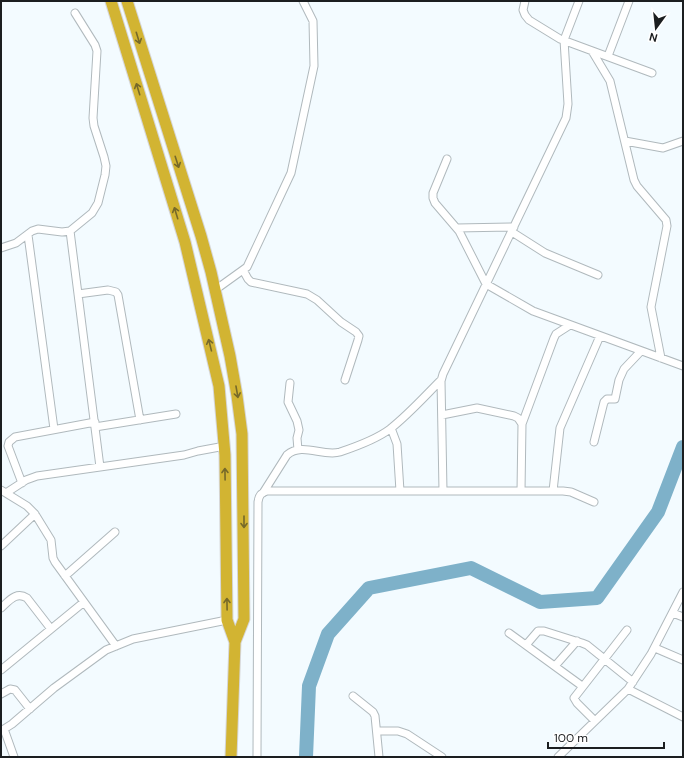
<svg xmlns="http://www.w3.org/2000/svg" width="684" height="758" viewBox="0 0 684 758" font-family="'DM Sans',sans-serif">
  <rect width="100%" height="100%" fill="#f3fbff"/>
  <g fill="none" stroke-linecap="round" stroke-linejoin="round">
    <path stroke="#7eb1c9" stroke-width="14" d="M306,757l3,-71 19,-52 41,-46 102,-20 69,34 57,-4 61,-86 25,-65"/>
    <g stroke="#b0b9bd" stroke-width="9">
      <path id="minor" d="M525,1l-2,9 2,5 4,5 31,19 92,34
        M592,51l18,30 24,99 3,6 29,34 1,6 -16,81 10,51
        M608,56l21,-55
        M625,141l38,7 20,-7
        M447,159l-14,34v5l2,5 24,28 27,53 47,27 150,55
        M457,228l57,-1
        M70,231l30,236
        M512,232l33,21 53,22
        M28,235l26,194
        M1,248l15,-5 16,-12 6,-2 24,3 8,-1 22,-18 6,-10 7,-28 1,-9 -2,-9 -10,-31 -1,-8 4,-67 -2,-6 -20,-32
        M243,270l5,9 3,3 56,12 10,6 24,22 15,10 3,4 -1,4 -13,40
        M215,290l32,-23 44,-94 23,-107 -1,-45 -10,-20
        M78,294l30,-4 8,2 2,3 22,125
        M290,383l-2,19 9,19 2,9 -2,8 1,12
        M442,415l35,-7 37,8 4,2 4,6 -1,67
        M522,424l32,-86 2,-4 14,-9
        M95,427l81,-13
        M391,428l6,16 3,47
        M594,442l10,-40 3,-3h8l4,-19 5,-11 17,-18
        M22,483l-14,-37 1,-4 6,-5 80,-15
        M1,490l26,16 8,8 16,26 2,18 2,4 61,84
        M443,491l-2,-110 2,-7 123,-256 2,-14 -4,-64 15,-39
        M553,491l7,-63 40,-92
        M6,493l20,-13 11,-4 147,-21 14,-4 27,-5
        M263,493l24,-38c15,-13 36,2 53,-3 15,-5 38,-14 50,-23 18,-14 35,-33 51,-49
        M1,546l34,-32
        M65,576l50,-44
        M1,608c8,-7 15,-17 26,-10l24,31
        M673,613l10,4
        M509,633l73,53
        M526,645l12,-14h6l38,12 5,2 46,37
        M655,648l28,12
        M555,666l22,-25
        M1,670l83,-68
        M628,689l55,28
        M1,694l9,-5 5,1 15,19
        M353,696l20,16 2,4 4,41
        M595,721l-18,-18 -3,-5 53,-68
        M4,729l10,28
        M1,731l11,-7 42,-36 52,-38 27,-11 94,-19
        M377,731h21l9,3 35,23
        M257,757l1,-255c1,-7 3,-9 9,-11h296l8,1 23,10
        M558,757l70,-68 23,-35 32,-62"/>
    </g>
    <g stroke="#d6d6d7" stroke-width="13">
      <path id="highway" d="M111,1l74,241 34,144 6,69 2,165 8,22
        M127,1l74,235 10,36 19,84 7,40 5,38 2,185 -9,23 -4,115"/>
    </g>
    <use href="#minor" stroke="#fff" stroke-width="7"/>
    <use href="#highway" stroke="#d2b432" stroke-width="11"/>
  </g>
  <defs><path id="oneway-shaft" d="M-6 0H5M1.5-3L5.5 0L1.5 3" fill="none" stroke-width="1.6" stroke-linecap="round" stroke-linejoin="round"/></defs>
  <g stroke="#766929">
    <use href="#oneway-shaft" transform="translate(138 38) rotate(73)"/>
    <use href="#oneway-shaft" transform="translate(138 89) rotate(-107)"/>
    <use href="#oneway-shaft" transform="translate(177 162) rotate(72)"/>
    <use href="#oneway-shaft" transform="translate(176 213) rotate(-107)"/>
    <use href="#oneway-shaft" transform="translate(210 345) rotate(-104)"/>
    <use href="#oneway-shaft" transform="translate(237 392) rotate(80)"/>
    <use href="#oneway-shaft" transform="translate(225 474) rotate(-91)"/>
    <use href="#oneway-shaft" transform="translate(244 522) rotate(90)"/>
    <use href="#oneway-shaft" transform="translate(227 604) rotate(-91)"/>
  </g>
  <rect width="684" height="758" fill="none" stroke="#1b1e20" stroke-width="4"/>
  <g transform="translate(656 28) rotate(195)" stroke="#ffffff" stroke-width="3" paint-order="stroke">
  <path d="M0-3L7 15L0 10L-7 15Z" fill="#1b1e20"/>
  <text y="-6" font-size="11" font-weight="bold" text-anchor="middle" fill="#1b1e20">N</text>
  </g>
  <path d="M548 742v6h116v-6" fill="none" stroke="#1b1e20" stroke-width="2"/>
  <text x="554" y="742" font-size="12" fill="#1b1e20" stroke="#ffffff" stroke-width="3" paint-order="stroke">100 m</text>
</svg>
